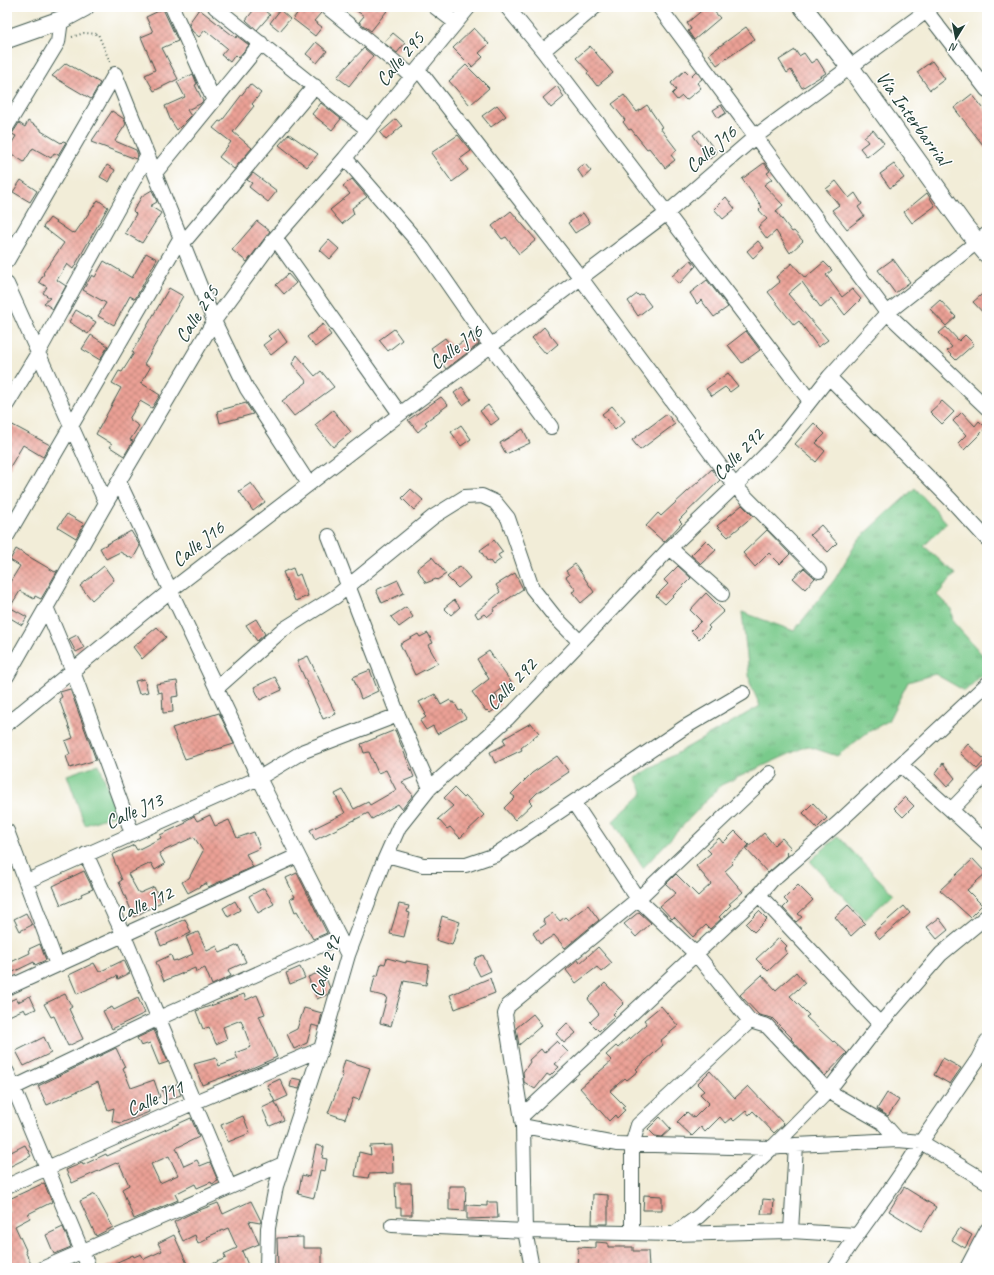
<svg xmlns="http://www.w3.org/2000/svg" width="994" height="1275" viewBox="0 0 994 1275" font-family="Caveat,sans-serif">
  <defs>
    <pattern id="grass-tufts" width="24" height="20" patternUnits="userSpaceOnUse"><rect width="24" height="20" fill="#79ca8b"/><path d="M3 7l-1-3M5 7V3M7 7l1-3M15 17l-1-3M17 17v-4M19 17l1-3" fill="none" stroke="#63a572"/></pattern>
    <pattern id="building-cross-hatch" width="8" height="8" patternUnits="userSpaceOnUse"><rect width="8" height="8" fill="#eba095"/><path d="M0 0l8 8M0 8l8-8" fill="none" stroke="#be847a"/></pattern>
  </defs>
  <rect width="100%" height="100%" fill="#fff"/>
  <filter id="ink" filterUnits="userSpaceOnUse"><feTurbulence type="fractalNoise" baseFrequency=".025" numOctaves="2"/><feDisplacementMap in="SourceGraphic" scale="8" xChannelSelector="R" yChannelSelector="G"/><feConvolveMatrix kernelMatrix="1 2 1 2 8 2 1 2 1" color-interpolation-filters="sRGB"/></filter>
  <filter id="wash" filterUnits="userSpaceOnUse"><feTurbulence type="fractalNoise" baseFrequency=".012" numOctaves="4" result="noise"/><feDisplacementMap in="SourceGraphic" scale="16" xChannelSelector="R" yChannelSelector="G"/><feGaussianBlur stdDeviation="0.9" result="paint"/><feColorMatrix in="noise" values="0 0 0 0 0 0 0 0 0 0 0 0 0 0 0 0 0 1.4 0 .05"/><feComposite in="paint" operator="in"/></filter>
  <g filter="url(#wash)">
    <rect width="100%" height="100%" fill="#f2edd8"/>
    <path fill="url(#grass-tufts)" stroke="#4c8460" d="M915,488l32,35 -23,23 31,28 -18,21 14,14 2,13 34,38v10l-22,21 -30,-17 -27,8 -20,39 -20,11 -31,24 -30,-10 -86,39 -78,83 -30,-47 30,-28 -8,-16 125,-71 -10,-23 -8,-71 52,19 41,-52 23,-39z"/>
    <path fill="#79ca8b" stroke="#4c8460" d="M99,764l18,50 -32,11 -18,-50z
      M838,836l55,58 -28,26 -55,-59z"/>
    <g id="blocks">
      <path fill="url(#building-cross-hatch)" fill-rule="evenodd" d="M256,7h4l10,8 -13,15 -11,-10z
        M302,7h17l2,6 -7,8 8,6 -7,9 -22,-17z
        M351,7h39l-19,24 -12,-9 5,-6z
        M706,7h4l10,11 -26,22 -6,-9 3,-2 -4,-6z
        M163,9l15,32 -16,7 16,31 -24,12 -9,-16 10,-5 -14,-33 12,-5 -7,-15z
        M199,9l37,29 1,-2 12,9 -11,13 -3,-3 -5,7 -9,-7 6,-7 -22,-18 -6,7 -7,-6 -3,-8z
        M280,10l10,9 -10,12 -10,-8z
        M746,27l9,12 -38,26 -8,-11z
        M474,28l15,16 -10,9 4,4 -11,10 -19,-19z
        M393,33l12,10 -8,10 -13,-10z
        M316,42l11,9 -10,12 -11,-9z
        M590,46l23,27 -16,13 -10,-13 2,-1 -13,-14z
        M364,48l9,8 -24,30 -12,-9z
        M795,50l4,6 5,-3 7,10 6,-4 9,14 -24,15 -11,-18 -4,3 -8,-13z
        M932,61l13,18 -15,11 -13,-18z
        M66,63l34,20 -9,16 -39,-23z
        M466,65l23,23 -19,17 -21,-24z
        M685,70l6,6 5,-5 6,8 -5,4 4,5 -15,12 -4,-4 -5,4 -5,-6 4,-4 -5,-7z
        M193,74l4,10 -2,1 8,16 -3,3 -13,6 4,6 -14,14 -7,-11 -5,-13 20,-9 -8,-15z
        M250,84l11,9 -9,11 2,2 -21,26 19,16 -18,21 -15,-12 12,-15 -18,-14 6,-7 2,1z
        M557,86l7,11 -13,11 -8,-10z
        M972,94l15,19v37l-33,-42z
        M624,95l13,17 10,-7 15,22 -2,1 17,22 -6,5 4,5 -10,8 -16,-20 -2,1 -16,-20 -2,1 -6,-8 2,-2 -13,-16z
        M321,103l20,16 -9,11 -20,-16z
        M497,105l9,11 -15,11 -9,-11z
        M721,105l5,8 -8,5 -5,-8z
        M112,111l12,8 2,5 -11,17 21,9 2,5 -2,4 -45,-17z
        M396,119l6,7 -16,14 -6,-7z
        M28,121l13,8v2l20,12 2,-2 3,1 -8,13 -4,-2 -3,5 -18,-10 -9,14 -17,-11 9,-15 -4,-2 7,-11 6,4z
        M700,130l17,23 -7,6 -17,-24z
        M873,130l11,13 -17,14 -7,-9 8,-6 -4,-5z
        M289,134l29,20 -11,13 -28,-22z
        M458,135l13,16 -11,8 8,11 -16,12 -21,-29z
        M764,163l6,8 -3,2 5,6 -8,6 19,20 -7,6 16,21 2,-1 9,10 -13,12 -14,-22 -9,8 -9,-12 9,-8 -8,-9 3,-3 -20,-28z
        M585,164l6,7 -8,7 -6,-9z
        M894,164l10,14 -14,10 -10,-14z
        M107,165l8,5 -6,12 -9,-5z
        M253,173l24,18 -9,11 -19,-15 3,-4 -5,-3z
        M352,179l15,18 -15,11 2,6 -12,10 -12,-14 20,-16 -7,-8z
        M21,180l16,11 -7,11 -17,-10z
        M836,181l13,17 6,-5 7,11 -4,3 6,9 -17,13 -15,-19 7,-5 -13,-16z
        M152,190l5,12 -7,4 11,7 -19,30 -17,-10 11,-19 -3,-3 9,-15z
        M927,193l8,13 -23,17 -8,-11z
        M726,197l9,12 -12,10 -9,-10z
        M98,200l10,7 -35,62 -6,-5 -10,16 9,6 -13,23 -9,-6 6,-5 -7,-5 4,-6 -8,-5 5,-8 -1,-1 21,-30 -21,-16 7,-9 22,15 1,-1 2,1z
        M511,211l25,29 -17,14 -13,-17 -4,2 -10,-13z
        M583,213l7,10 -15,10 -7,-10z
        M257,221l13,10 -23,31 -15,-12z
        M329,240l10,9 -9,10 -10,-9z
        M758,241l6,7 -11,10 -6,-7z
        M146,253l11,6 -22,40 -5,-3 -16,29 -16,-9 8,-13 -23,-13 9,-15 3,2 9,-16 28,17z
        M893,259l17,23 -15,11 -17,-23z
        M691,260l5,6 -17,18 -7,-8z
        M824,262l8,8 -6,5 16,22 10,-8 9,10 -16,16 -13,-17 -11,10 -19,-26 -14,12 40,46 -10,7 -19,-26 -5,4 -26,-33 12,-10 -4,-5 16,-14 13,15z
        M288,274l8,9 -12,11 -8,-9z
        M707,280l21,27 -14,10 -13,-17 -4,4 -7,-11z
        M169,288l14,8 -39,68 6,4 -9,15 19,12 -8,13 -12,-7 -11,18 10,7 -9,14 3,1 -9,15 -14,-9 2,-3 -16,-10 25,-46 -9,-5 7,-12 3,1 12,-19 -2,-1z
        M987,290v27l-14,-15z
        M637,294l2,2 3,-2 9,12 -13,10 -10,-15z
        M940,300l16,17 -10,9 -16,-17z
        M76,310l20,12 -8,12 -19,-12z
        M323,324l8,11 -16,12 -8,-10z
        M544,327l14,17 -12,10 -14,-16z
        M946,327l13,14 6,-6 9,9 -18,16 -9,-9 5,-4 -13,-14z
        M278,329l9,13 -16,13 -8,-10 8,-6 -3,-3z
        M394,329l8,11 -14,11 -9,-11z
        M746,331l14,19 -18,13 -14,-18z
        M91,335l17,11 -8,14 -18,-11z
        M473,335l6,9 -33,25 -15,-21 14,-10 8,10z
        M297,355l18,21 6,-5 13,16 -40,29 -12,-15 25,-19 -15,-18z
        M728,373l10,13 -8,6 -5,-5 -13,9 -6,-7z
        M462,387l9,12 -8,6 -9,-12z
        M441,397l7,8 -23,17 2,2 -9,8 -10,-12z
        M942,401l12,11 -12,12 -12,-12z
        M246,403l7,11 -33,9 -3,-12z
        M488,405l11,14 -8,6 -11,-14z
        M612,406l13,15 -10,9 -13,-16z
        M333,410l18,22 -18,15 -18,-22z
        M962,412l13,14 4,-5 7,7 -22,22 -6,-7 8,-8 -13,-14z
        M667,414l8,10 -35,26 -8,-10z
        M7,422l43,23 -7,12 -20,-12 -16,27z
        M814,423l11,11 -9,9 9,8 -9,11 -21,-18z
        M461,425l10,14 -10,7 -10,-14z
        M523,429l7,14 -24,11 -6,-11z
        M712,469l8,11 -41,40 3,3 -18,19 -18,-16 12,-13 3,3z
        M251,483l14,19 -12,9 -14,-20z
        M411,489l12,11 -9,10 -12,-12z
        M742,505l11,11 -25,21 -11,-11z
        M67,514l17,10 -8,14 -18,-11z
        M821,525l16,18 -9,9 -18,-17z
        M767,530l23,24 -10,10 -11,-11 -14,14 -12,-14z
        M131,531l9,15 -7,13 -13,-7 -14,7 -6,-11z
        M494,540l9,12 -5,3 3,4 -8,6 -3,-4 -2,1 -8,-12z
        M706,540l10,10 -15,14 -10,-9z
        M16,549l39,23 3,-2 -17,29 -6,-3 -1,3 -14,-8 -13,21v-25l13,-21 -10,-6z
        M432,557l14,17 -9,6 -1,-1 -10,4 -9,-14z
        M575,564l19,28 -13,11 -9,-11 4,-2 -10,-13 3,-2 -3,-4z
        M104,566l10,14 -22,20 -12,-14z
        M460,566l10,12 -12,10 -11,-11z
        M678,566l13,12 -26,26 -9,-8 12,-12 -4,-4z
        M293,568l3,8 4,-2 8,22 -13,5 -12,-29z
        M804,568l11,10 -10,11 -12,-11z
        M515,573l8,16 -30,20 1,2 -7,6 -3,-3 -6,4 -3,-5 25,-21 -4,-7z
        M398,580l6,13 -22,10 -6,-13z
        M706,593l18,18 -16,15 2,2 -11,11 -8,-8 10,-10 -11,-11z
        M454,600l6,7 -9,8 -7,-7z
        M406,607l7,10 -14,10 -8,-10z
        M11,608l16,9 -5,8 -15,-9z
        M256,619l9,15 -8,7 -11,-16z
        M157,627l9,10 -24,22 -9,-12z
        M428,633l5,10 -5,2 10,18 -23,12 -15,-31 18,-10 2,3z
        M77,635l7,13 -8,4 -7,-13z
        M489,651l22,31 -16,12 6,11 -11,8 -3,-3 -1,1 -14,-19 17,-13 -12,-20z
        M308,656l28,58 -13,5 -26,-58z
        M370,670l8,21 -17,8 -8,-22z
        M275,677l7,13 -22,10 -6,-13z
        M144,679l4,13 -9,2 -4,-13z
        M177,681l2,15 -7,1 1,15 -10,1 -1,-21 -4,1 -2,-9z
        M70,689l26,71 -26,8 -4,-12 4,-2 -5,-13 8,-3 -14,-39 3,-2 -2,-5z
        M435,694l6,11 9,-5 2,3 2,-1 5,9 2,-1 5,8 -29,16 -4,-8 -7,4 -6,-9 6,-4 -2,-2 2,-1 -7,-12z
        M219,713l15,31 -49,15 -13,-31z
        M531,723l8,10 -18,15 1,2 -27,13 -5,-11 16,-8 -3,-5z
        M395,730l19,47 -12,5 11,13 -11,14 -4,-5 -26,15 -4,-6 -53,27 -5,-10 35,-17 -10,-19 8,-4 11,19 14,-7 2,3 26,-15 -10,-20 -8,3 -9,-21 -5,1 -3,-9z
        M968,744l17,16 -8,9 -17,-16z
        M557,756l12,16 -32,21 -8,8 3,3 -17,16 -11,-12 11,-11 -4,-3 21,-21z
        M943,763l12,15 -8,9 -12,-13z
        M454,788l10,10 2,-2 18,19 -24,23 -10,-11 -3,2 -9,-10 15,-13 -9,-8z
        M905,797l9,9 -11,11 -9,-9z
        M813,803l14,15 -10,10 -14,-15z
        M210,815l5,11 14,-6 8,18 17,-6 6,16 -14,6 7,13 -45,20 -2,-4 -18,10 -6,-11 7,-4 14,-27 -9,-14 -35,16 6,11 -10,6 -4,-7 -23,11 10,18 2,1 14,-6 7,15 -27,15 -15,-35 3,-2 -10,-25 22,-10 3,5 24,-12 -1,-3 26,-12 -1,-2 9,-5 3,5z
        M735,831l14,14 -18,17 2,2 -8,7 18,21 -14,12 2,1 -12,12 2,2 -11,10 -4,-4 -13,12 -19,-20 -2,2 -12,-13 16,-13 -10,-9 10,-10 22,22 13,-12 -15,-18 15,-13 -4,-4 12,-11 4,5z
        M764,833l10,12 8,-7 9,10 -5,5 2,2 -20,18 -22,-24z
        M973,859l13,14 -19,17 15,15 -12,12 -30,-27z
        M84,871l9,18 -12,5 1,2 -21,9 -8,-19z
        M297,873l30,60 -14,6 -16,-28 -2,1 -5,-13 5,-2 -9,-19z
        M798,885l15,15 -15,14 4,3 -6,5 -13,-14 5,-5 -4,-4z
        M264,888l10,16 -16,9 -9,-17z
        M235,901l5,9 -12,7 -5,-9z
        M399,904l10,2 -2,6 3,1 -6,24 -14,-3z
        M588,905l11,15 -34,28 -11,-13 -14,9 -7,-11 13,-9 -3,-4 10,-7 7,8 5,-4 3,3z
        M848,905l17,18 -14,13 -16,-19z
        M904,906l6,7 -30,26 -6,-7z
        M759,911l8,8 -13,13 -8,-8z
        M639,912l12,11 -15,14 -12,-13z
        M26,913l6,12 -12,6 -6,-12z
        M442,916l18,6 -8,23 -16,-5z
        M939,918l9,12 -11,9 -10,-12z
        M185,919l6,14 -30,13 -5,-13z
        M198,932l9,19 10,-5 3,7 18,-8 8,17 -18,8 3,6 -19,9 -7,-17 -9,4 -1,-4 -31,13 -8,-19 15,-7 2,6 4,-1v1l16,-7 -7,-17z
        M779,938l8,8 -3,3 3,4 -19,18 -12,-12z
        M40,944l6,16 -11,5 -1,-3 -27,13v-11l23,-11 -1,-4z
        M598,947l14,16 -11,9 -4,-5 -21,16 -10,-13 12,-10 2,3z
        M483,955l8,16 -11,5 -6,-12 2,-6z
        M387,958l19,5v-2l23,4 -3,20 -22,-4 -13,45 -11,-3 7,-26 -16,-4 4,-17h3l3,-13 4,1z
        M124,960l6,13 -12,6 -1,-3 -40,18 -8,-19 25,-12 5,9z
        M300,967l5,11 -15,6 -4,-11z
        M323,971l7,17 -2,6 -11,5 -9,-22z
        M796,972l9,11 -15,13 19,19 -3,2 27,25 1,-1 13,12 -22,23 -34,-37 1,-1 -20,-20 -13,-3 -19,-20 22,-20 14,15z
        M490,978l5,15 -40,16 -5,-14z
        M605,983l19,20 -11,11 2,2 -16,15 -9,-9 9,-8 -11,-15z
        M65,994l7,13 -3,2 14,30 -15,7 -14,-30 -3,1 -7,-13z
        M244,994l2,6 11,-5 8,19 -6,2 18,41 -34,15 -1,-1 -12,5 -1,-1 -27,10 -8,-21 22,-6 3,8 19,-7 -3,-6 16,-6 -10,-27 -18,7 4,12 -11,5 -7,-17 -6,2 -7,-18z
        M30,996l6,13 -10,4 -2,-4 -17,8v-15l9,-4 2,4z
        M138,998l7,15 -33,16 -9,-18 9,-4 2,3z
        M661,1006l17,20 -18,15 3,4 -27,24 2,2 -11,9 -2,-2 -15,13 15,15 -3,2 3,2 -8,8 -2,-3 -6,6 -29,-33 32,-27 -6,-6 10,-9 2,2 11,-10 1,1 17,-15 -3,-4z
        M304,1008l18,5 -3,14 -7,-2 -5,18 -13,6 -7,-15 10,-5z
        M533,1014l9,11 -23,20 -3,-17z
        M567,1023l9,10 -12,10 -8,-9z
        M154,1030l14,32 -9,3 -9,-22 -9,3 -4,-8z
        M44,1037l7,16 -27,13 -8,-15z
        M557,1041l11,11 -13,12 4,3 -9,9 -3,-2 -12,15 -11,-7 -1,-10 7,-10 -1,-2 12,-11 3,4z
        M116,1048l9,19 -2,1 8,20 23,-8 6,17 -14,5 3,10 -28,11 -9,-2 2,-13 -6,2 -10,-28 -51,23 -9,-19z
        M943,1058l18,10 -11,16 -16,-9z
        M345,1060l25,8 -11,32 -6,-2 -8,21 -17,-6 15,-38 -2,-1z
        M710,1071l25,27 13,-12 36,38 -10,9 -21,-22 -4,4 -3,-4 -12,10 -3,-3 -6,5 -5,-6 -15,15 -4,-5 -9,9 -15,-14 10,-10 7,6 15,-15 -9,-9 4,-3 -7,-7z
        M292,1078l10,2 -3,9 -9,-2z
        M280,1079l8,17 -13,6 -8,-17z
        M177,1084l4,11 -15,5 -4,-11z
        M887,1093l12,7 -11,16 -11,-7z
        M275,1102l9,18 -14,6 -8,-18z
        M243,1116l7,17 -22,9 -7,-17z
        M660,1117l11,12 -9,8 -7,-1 -7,-7z
        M191,1118l8,19 -23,11 8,18 13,-6 3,6 10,-4 8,19 -6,3 -1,-2 -14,6 -2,-4 -20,10 3,6 -44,19 -12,-30 7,-4 -10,-22 -2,1 -1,-1 -44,20 -6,-13 16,-7 1,2 23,-11 1,2zM169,1156l9,19 -18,8 -9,-19z
        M25,1145l6,11 -24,12v-14z
        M316,1145l8,2 -2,11 5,1 -2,12 -5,-1 -6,28 -16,-4 4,-19 7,2z
        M392,1145l1,28 -24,1 -1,4 -13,-2 4,-24 12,3 -1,-9z
        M44,1183l8,19 -24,12 2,4 -15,8 11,24 -1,1 6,13 -9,4h-15v-58l1,3 2,-1 -3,-12z
        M395,1183h16l1,32h-11v-7h-5z
        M449,1186h17l-1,25 -16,-1z
        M904,1187l32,20 -15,24 -32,-20z
        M95,1194l18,33 -17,9 -16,-35z
        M593,1194l15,1v29h-16z
        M644,1195l18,1v14h-19z
        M763,1199l11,1 -1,14h-12z
        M251,1201l10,20 -1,2 -11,-2 10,23 -17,7 6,14 -6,3h-39l23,-10 -2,-4 13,-6 -9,-20 -21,9 1,2 -10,5 -3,-9 -12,6 -9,-19 18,-9 26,-10 5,11z
        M487,1202h10l1,16 -31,1v-14l20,1z
        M63,1227l8,20 -17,7 -8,-19z
        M960,1228l12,7 -7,13 -13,-8z
        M174,1235l15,33h-85l29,-13 1,2 7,-3 3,5 18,-8 -4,-8z
        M303,1237v11h19v20h-44l-1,-30z
        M596,1242l12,1v4h25v4h15l1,17h-72l1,-21 18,1z"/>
    </g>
  </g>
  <g filter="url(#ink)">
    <use href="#blocks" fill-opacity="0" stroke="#3f574d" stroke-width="1"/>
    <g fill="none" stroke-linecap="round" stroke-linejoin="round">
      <g stroke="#3f574d" stroke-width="16">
        <path id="minor" d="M172,7l42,94
          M215,7l152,122
          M327,7l85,69
          M435,7l21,16
          M507,7l36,44 267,350
          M659,7l228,306 100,95
          M923,7l64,83
          M543,51l52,-44
          M418,69l162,208 155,209 84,85
          M115,74l99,247 33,68 62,95
          M7,126l51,-84 3,-22
          M345,158l78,90 68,98 60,81
          M155,173l106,-130
          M275,238l125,176
          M183,243l132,-157
          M7,261l108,-187
          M7,284l99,219
          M829,377l122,123 36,39
          M7,404l31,-51 109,-197
          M119,482l140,296 89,177
          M7,536l174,-299
          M329,536l69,179 32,73
          M670,548l52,46
          M46,607l26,62 60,164
          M7,676l99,-173 108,-182 61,-83 70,-80 124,-151
          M217,688l64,-57 54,-34 98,-80 32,-20 17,-1 13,6 13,16 24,70 23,29 25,25
          M7,724l163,-133 230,-177 267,-201 89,-77 176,-129
          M901,765l50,45 36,-37
          M574,803l64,96 58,55 54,67 17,5 61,65 54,31 16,18 23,2c-25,44 -59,83 -86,126
          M951,810l36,33
          M7,831l50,134
          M86,854l38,82 105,250
          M387,855l36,10h43l29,-10 190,-128 58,-34
          M27,881l232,-103 45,-27 94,-36
          M759,895l121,129
          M7,988l290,-132
          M987,1041l-9,18 -57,83 66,40
          M7,1072l82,196
          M13,1088l146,-70 180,-81
          M522,1116l237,-221 13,-15 66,-57 149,-139
          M523,1126l93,18 156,4 24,-3 102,-5
          M7,1186l188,-84 126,-53
          M392,1225l133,6 149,3 117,-3 65,4
          M791,1231l5,-86
          M632,1233v-88l6,-20 112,-104
          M674,1234l25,-18 73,-68 56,-57 52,-67 61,-70 46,-38
          M974,1256l13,7
          M44,1268l239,-104
          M267,1268l1,-40 8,-42 45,-137 27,-94 35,-92 16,-36 31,-39 78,-70 162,-170 65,-62 42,-43 52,-66 58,-64 100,-79
          M532,1268l-7,-37 -2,-105 -18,-112 3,-8 130,-107 132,-126
          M967,1268l20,-38"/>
      </g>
      <g stroke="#3f574d" stroke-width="20">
        <path id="major" d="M803,7l47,60 114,159 23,28
          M7,39l54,-19 24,-13"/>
      </g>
      <path stroke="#3f574d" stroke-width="2" stroke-dasharray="1 3" stroke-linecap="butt" d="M72,37l12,-4 14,1 12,28"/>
      <use href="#minor" stroke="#fff" stroke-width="14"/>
      <use href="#major" stroke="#fff" stroke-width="18"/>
    </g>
  </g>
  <g text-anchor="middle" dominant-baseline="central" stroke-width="3" stroke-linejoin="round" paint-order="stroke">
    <g font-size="20" fill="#1f3d34" stroke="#fff">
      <text transform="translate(400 59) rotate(-50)">Calle 295</text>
      <text transform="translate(913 118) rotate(54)">Vía Interbarrial</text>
      <text transform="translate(711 149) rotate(-41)">Calle J16</text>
      <text transform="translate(197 314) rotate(-57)">Calle 295</text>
      <text transform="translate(456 347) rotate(-37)">Calle J16</text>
      <text transform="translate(738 454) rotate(-46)">Calle 292</text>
      <text transform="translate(198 544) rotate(-38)">Calle J16</text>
      <text transform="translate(511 684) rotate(-46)">Calle 292</text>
      <text transform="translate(134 811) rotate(-24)">Calle J13</text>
      <text transform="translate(144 904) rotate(-24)">Calle J12</text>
      <text transform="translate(325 966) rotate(-72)">Calle 292</text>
      <text transform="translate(155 1098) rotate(-24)">Calle J11</text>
    </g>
  </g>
  <rect width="994" height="1275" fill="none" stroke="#fff" stroke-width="24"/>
  <g transform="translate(956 38) rotate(190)" stroke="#ffffff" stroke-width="3" paint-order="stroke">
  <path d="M0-3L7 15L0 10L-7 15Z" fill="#1f3d34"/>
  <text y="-6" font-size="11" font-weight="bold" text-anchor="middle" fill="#1f3d34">N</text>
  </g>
</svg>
